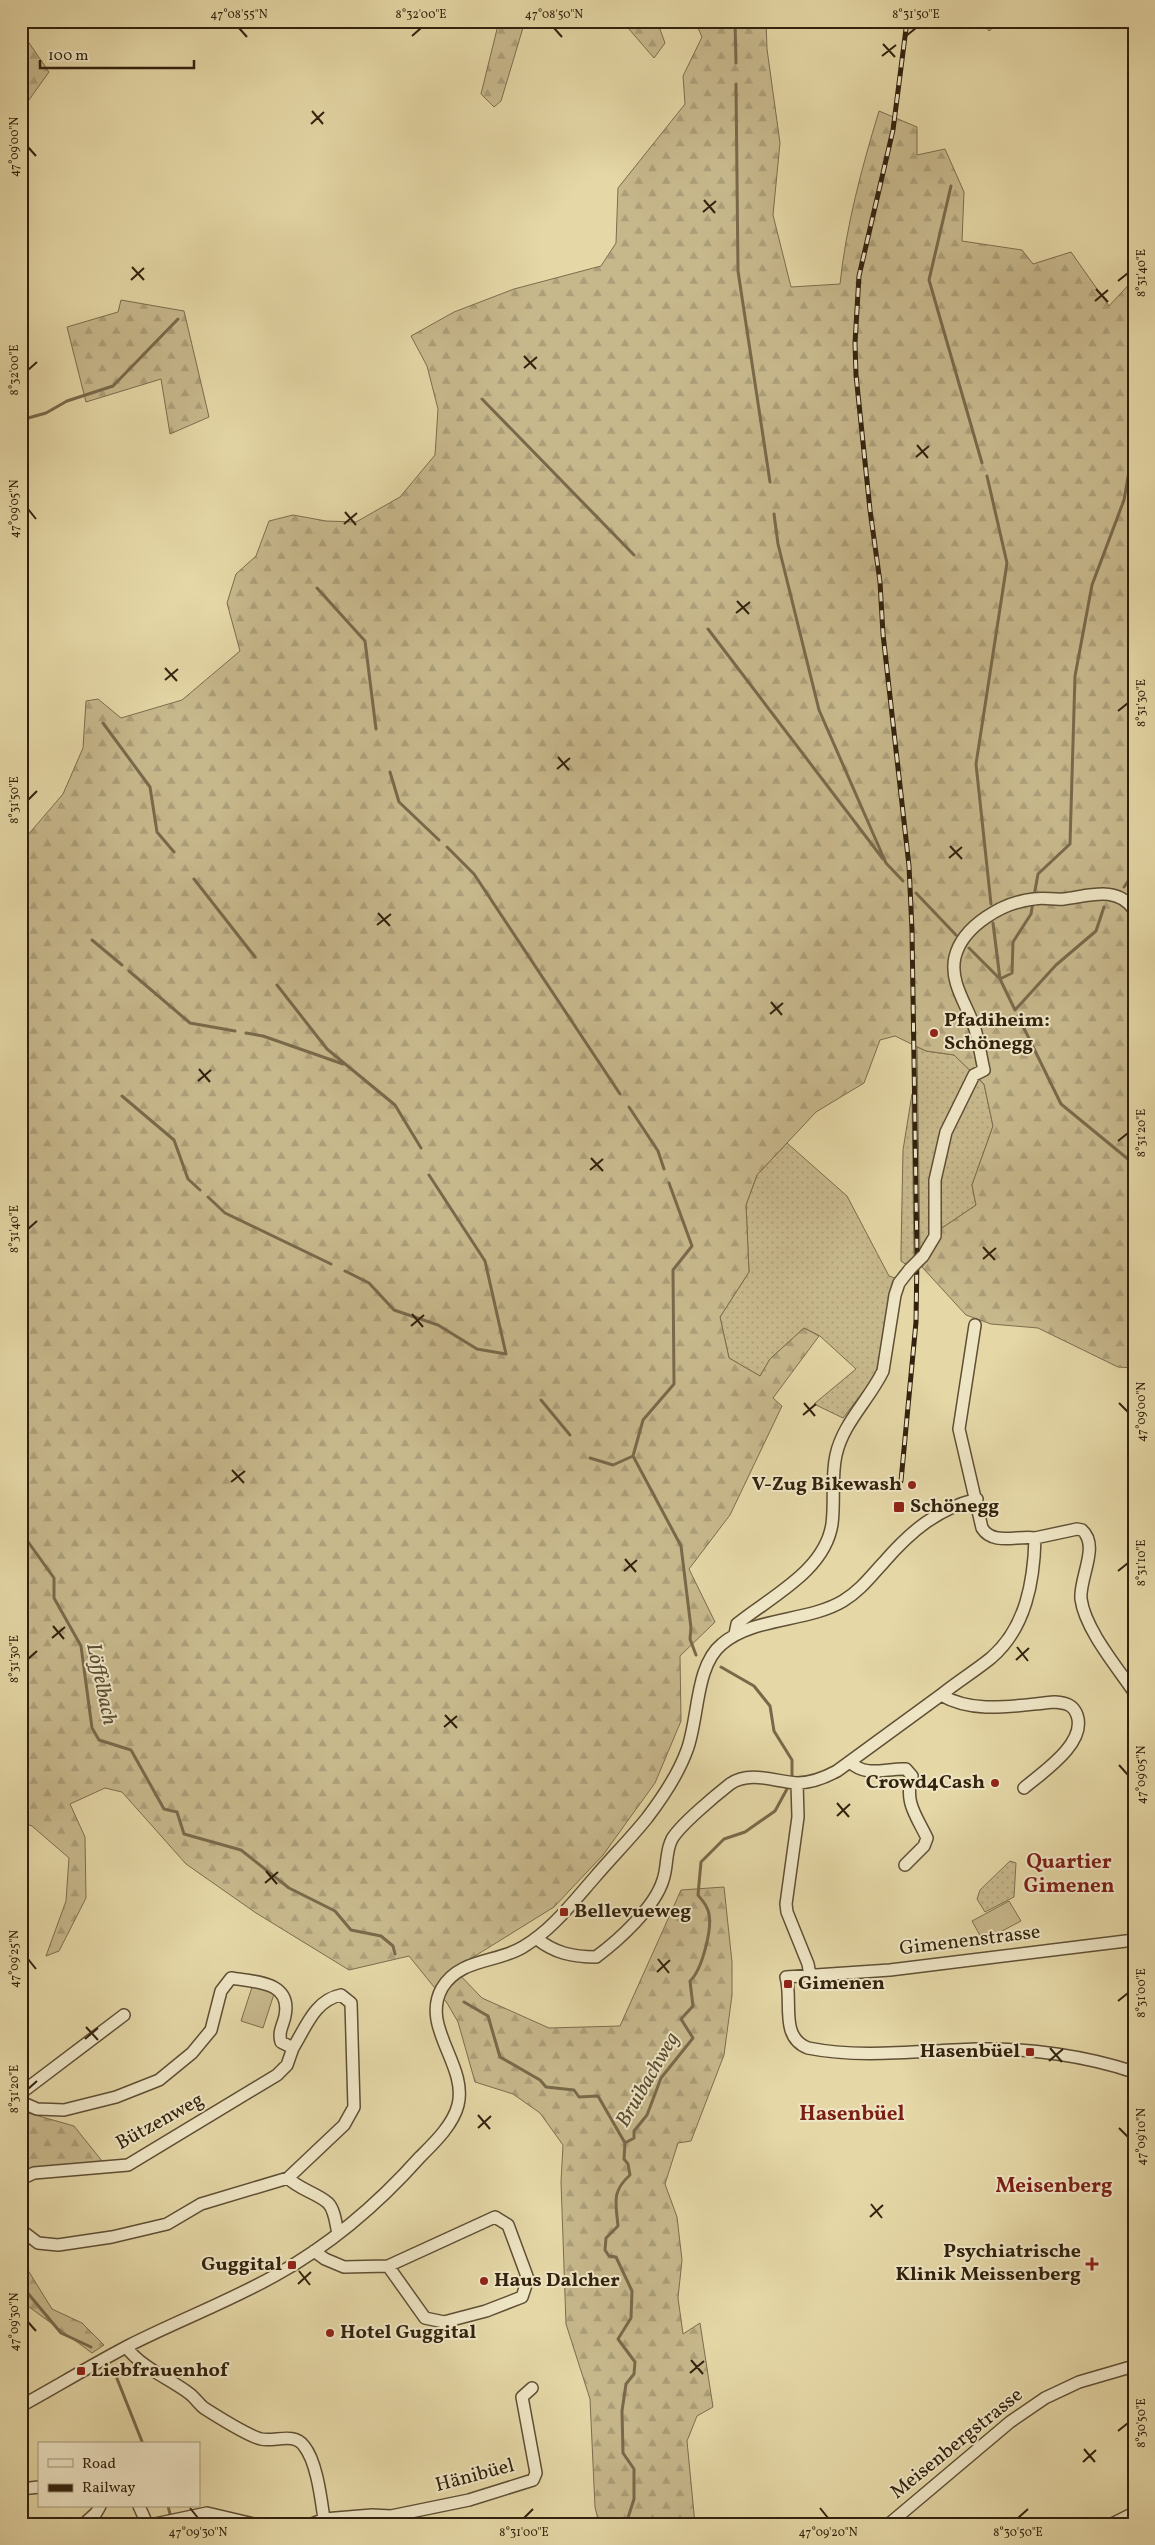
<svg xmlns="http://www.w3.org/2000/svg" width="1155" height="2545" viewBox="0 0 1155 2545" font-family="Vollkorn,serif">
  <defs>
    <pattern id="grass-dots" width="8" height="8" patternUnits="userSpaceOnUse" patternTransform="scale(1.25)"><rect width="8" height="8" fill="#c7b88c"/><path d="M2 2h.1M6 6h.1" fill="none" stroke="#ab9e78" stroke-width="1.8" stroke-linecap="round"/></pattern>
    <pattern id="forest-firs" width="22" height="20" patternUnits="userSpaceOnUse" patternTransform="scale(1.25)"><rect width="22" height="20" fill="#c7b88c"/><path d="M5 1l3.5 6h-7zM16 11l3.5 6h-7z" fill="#ab9e78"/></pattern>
  </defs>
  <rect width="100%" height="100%" fill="#e5d7a6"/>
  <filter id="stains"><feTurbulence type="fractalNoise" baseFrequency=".004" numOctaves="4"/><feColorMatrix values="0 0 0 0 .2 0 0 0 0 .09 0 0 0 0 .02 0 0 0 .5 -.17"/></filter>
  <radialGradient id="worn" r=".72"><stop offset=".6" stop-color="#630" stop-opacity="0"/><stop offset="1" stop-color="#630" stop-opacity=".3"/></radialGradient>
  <path fill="url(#grass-dots)" stroke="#7c6d4d" d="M917,1047l9,4 28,4 19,18 -22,42 -21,119 -10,19z
    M977,1078l7,6 9,42 -21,59 4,20 -34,23 -5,-40 11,-48z
    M912,1094l2,165 -6,7 -7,-5v-10l2,-101z
    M787,1143l60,53 42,80 6,2 -17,90 -6,12 -29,38 -29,-14 42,-35 -36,-33 -16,-8 -34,31 -10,17 -31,-18 -9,-41 29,-45 -3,-67 11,-30z
    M1010,1861l6,2 -2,34 -29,15 -8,-13 3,-9z"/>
  <path fill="url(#forest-firs)" stroke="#7c6d4d" d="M499,21h26l-24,80 -7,6 -13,-13z
    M622,21h35l8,22 -11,15z
    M695,21h71l1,28 13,94 -7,72 18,72 49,-3c6,-58 22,-117 39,-173l38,16v28l28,-6 19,43 -2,49 60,9 11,14 38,-12 38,54 25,-27v1089l-16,-1 -80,-39 -47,-4 -25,-9 -44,-48 20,-39 34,-23 -4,-20 21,-59 -9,-42 -30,-29 -28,-4 -31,-15 -15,4 -16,43 -48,29 -59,63 -11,30 3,67 -29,45 9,41 31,18 10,-17 34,-31 15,8 -46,62 9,8 -52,109 -41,54 26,53 -35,34 1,65 -26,62 -52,72 -49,52 -100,62 28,29 67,30 71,-2 61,-136 43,-3 8,75v33l-8,60 -33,86 -13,2 -13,41 12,33 5,43 -4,38 5,36 17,-11 13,84 -16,9 -10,25 8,83h-96l-4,-17 -5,-108 -24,-75 -5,-142 2,-37 -23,-32 -27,-19 -38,-12 -17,-60 -11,-19 -38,-47 -60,14 -93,-57 -70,-49 -64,-72 -17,-4 -35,16 15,33 1,61 -27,53 -13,5 20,-55 3,-43 -37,-32 -11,-4v-979l42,-49 20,-46 3,-47 12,-2 23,19 61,-18 58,-49 -13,-48 9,-29 20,-18 13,-35 24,-6 33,6 30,1 44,-25 35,-42 3,-46 -11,-43 -16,-30 43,-24 60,-23 87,-23 15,-23 2,-55 67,-84 -2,-28 19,-39z
    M981,21h20l-12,10z
    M25,37l24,35 -28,39v-73z
    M121,300l63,11 25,106 -39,17 -9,-55 -75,23 -19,-75 51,-15z
    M21,2111l53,15 28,35 -25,11 -50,-1 -6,-3z
    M21,2259l31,50 30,14 22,22 -12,8 -71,-52z"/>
  <path fill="#c7b88c" stroke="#7c6d4d" d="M1009,1901l12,20 -38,20 -11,-20z
    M253,1984l22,7 -12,37 -22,-7z"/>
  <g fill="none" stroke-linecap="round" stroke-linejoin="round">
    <path stroke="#79694a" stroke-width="3" d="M735,21l1,42
      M736,84l2,187 32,211
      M951,186l-22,94 53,183
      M482,399l152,156
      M21,420l25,-7 21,-12 46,-15 65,-67
      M987,476l20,87 -31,201 15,140
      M774,514l4,30 41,166 67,153 17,18
      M317,588l48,53 11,88
      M708,629l175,230
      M103,723l47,64 7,45 17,20
      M390,772l9,30 40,38
      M447,847l27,27 146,220
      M194,879l61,78
      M1124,887l10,-14
      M916,893l40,42
      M1034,896l4,-22 32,-30 5,-168 17,-91 32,-85 10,-57
      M993,923l7,56 12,-6 1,-31 18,-28 2,-12
      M92,940l30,25
      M969,948l31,31 15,31 41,-45 40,-34 8,-24
      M129,971l61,52 45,8
      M277,985l50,64 68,56 26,43
      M1018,1016l43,88 73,60
      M246,1033l17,3 80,28
      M122,1096l52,44 14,39 12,11
      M629,1107l29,44 6,18
      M208,1197l17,16 106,51
      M345,1271l24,12 25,27 44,15 39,24 29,5 -21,-93 -56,-86
      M541,1400l29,35
      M633,1456l10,-36 31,-36 -1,-114 19,-24 -23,-63
      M590,1458l23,7 20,-9 48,90 10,82 -1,11 6,16
      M21,1532l33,46v20l27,48 11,82 7,12 32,10 33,59 13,3 7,22 57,16 48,38 46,23 16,19 30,6 12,10 2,8
      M721,1667l33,19 16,20 4,25 18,29v16
      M464,2002l24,14 12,41 40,23 6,7 28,3 5,7 19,-1 27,47 -1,16 4,5 2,11c-19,17 -14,28 -12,51l-12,12 -1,12 4,6 7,1 16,34 -1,27 -13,21 17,23 -1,12 -8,10 -4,27 1,42 11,16v30l-8,25
      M625,2143l9,-5v-7l13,-16 14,-37 32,-40 -12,-19 12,-13 -3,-25c12,-11 25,-58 17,-73 -2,-5 -6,-9 -9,-13l3,-33 23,-23 21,-7 30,-21 12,-22
      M21,2285l40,48 30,14
      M114,2371l29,73
      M168,2506l3,12"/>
    <g stroke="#5f4f34" stroke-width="14">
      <path id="minor" d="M923,1256l12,-20v-56l11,-48 28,-57 10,-5c-3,-13 -5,-27 -9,-41 -7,-23 -26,-46 -20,-72 8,-32 49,-55 79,-58 10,-2 20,1 30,0 25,-3 53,-14 70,11
        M1035,1538l42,-9 5,1c18,16 -3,48 -1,69 4,30 36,68 53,93
        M735,1634l2,-10c33,-27 88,-53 95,-100 3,-23 -1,-47 4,-69 7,-32 33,-55 47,-84l12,-76 4,-12 11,-14
        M941,1695c16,-13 34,-24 50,-37 35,-30 43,-77 44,-120 -17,-3 -42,8 -53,-10l-23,-99 16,-104
        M850,1762c17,16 35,6 56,7l6,7c-8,26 4,39 15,62l-3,8 -19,19
        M797,1783l1,34 -12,87 1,8 21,52 2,11
        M536,1938c18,15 37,19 60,19 23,-17 59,-50 67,-77 5,-14 2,-28 9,-41 8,-14 44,-44 58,-55 20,-14 46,-2 67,-1 15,0 27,-5 40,-12l104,-76c34,20 76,10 114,7 10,1 18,2 22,13 10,28 -34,57 -53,73
        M1134,1940l-244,30 -104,7c7,24 -7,60 22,71 54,11 117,2 171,1 51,-1 107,7 155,23
        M21,2093l103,-78
        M21,2102l16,7 27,1 52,-13 43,-17 33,-27 19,-23 10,-39 10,-13c24,4 61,3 54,38 -2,10 -7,15 -4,26l12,6c13,-21 22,-48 48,-53l10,8 3,104 -10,18 -56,53 -87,26 -34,20 -55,13 -54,8 -20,-2 -17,-13
        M288,2178c12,12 29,15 40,25 7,7 8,22 10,31
        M21,2179l13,-6 94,-8 149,-90 10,-10 6,-17
        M314,2251l11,8 19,8 44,-1 107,-49 13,8 20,54 -6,18 -36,14 -42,11 -19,-4 -37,-52
        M126,2347c17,22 43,31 64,47 5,4 9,10 14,14 11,7 45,28 57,31 14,3 33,-7 43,7 13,16 17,53 20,73
        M21,2406c36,-20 71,-41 107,-60 49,-25 100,-44 148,-71 54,-30 103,-72 144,-118 14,-14 33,-32 38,-52 10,-40 -38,-78 -16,-117 18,-30 55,-25 81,-41 29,-17 50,-45 72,-70 17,-20 36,-39 52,-59 16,-21 31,-43 40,-68 12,-32 8,-84 35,-106 31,-27 86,-22 121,-43 17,-10 28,-25 41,-39 27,-31 53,-53 93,-63
        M21,2489l18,-2
        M139,2506l8,18
        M84,2524l12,-11 4,-7
        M155,2524l52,-11 47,11
        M312,2524l12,-5 48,-4 19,1 78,-16 64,-20 3,-7 -14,-76 10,-9
        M889,2524l121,-102 35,-24 34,-16 55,-16
        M1112,2524l22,-11"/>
    </g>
    <use href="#minor" stroke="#eee5c5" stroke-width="11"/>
    <g stroke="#32220e" stroke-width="5">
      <path id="rail" d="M901,1481l15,-159 1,-66 -5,-326 -3,-64 -26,-232 -3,-52 -10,-72 -14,-135 -1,-32 4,-67 34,-146 14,-109"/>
    </g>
    <use href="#rail" stroke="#eee5c5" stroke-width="3" stroke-dasharray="9" stroke-linecap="butt"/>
    <g stroke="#5f4f34" stroke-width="14" stroke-linecap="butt">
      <path id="minor-bridge" d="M910,1269l13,-13"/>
    </g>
    <use href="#minor-bridge" stroke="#eee5c5" stroke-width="11"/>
  </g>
  <path fill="none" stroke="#32220e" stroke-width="2" d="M239,28l8,9M554,28l8,9M412,36l9,-8M906,36l10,-8M883,44l12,13M882,56l14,-11M312,111l11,13M311,124l13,-12M28,147l8,9M704,200l11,13M703,212l13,-11M132,267l12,13M131,280l13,-12M1118,281l10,-8M1096,289l12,13M1095,301l13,-11M524,356l12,13M524,368l13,-11M28,370l9,-8M917,445l11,13M916,457l13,-11M28,509l8,10M345,512l11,13M344,524l13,-11M737,601l12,13M736,613l14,-11M165,668l12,13M165,680l13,-11M1118,711l10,-8M558,757l11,13M557,769l13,-11M28,800l9,-9M950,846l12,13M949,858l13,-11M378,913l12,13M377,925l14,-11M771,1002l11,13M770,1014l13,-11M199,1069l11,13M198,1081l13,-11M1118,1141l10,-8M591,1158l12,13M590,1170l13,-11M28,1229l9,-8M983,1247l12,13M983,1259l13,-11M412,1314l11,13M411,1326l13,-11M804,1403l11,13M1119,1403l9,9M803,1415l13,-11M232,1470l12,13M231,1482l14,-11M625,1559l11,13M624,1571l13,-11M1118,1571l10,-8M53,1626l11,13M52,1638l13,-11M1017,1647l11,14M28,1659l9,-8M1016,1660l13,-12M445,1715l12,13M444,1727l13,-11M1119,1765l9,10M837,1803l12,14M837,1816l13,-12M266,1871l11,13M265,1883l13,-11M28,1959l8,10M658,1959l11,14M657,1972l13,-12M1118,2001l10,-8M86,2027l12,13M85,2039l13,-11M1050,2048l12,14M1049,2061l14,-12M28,2089l9,-8M478,2115l12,14M478,2128l13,-12M1119,2128l9,9M871,2204l11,14M870,2217l13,-12M299,2271l11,14M298,2284l13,-12M28,2322l8,9M691,2360l12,14M690,2373l14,-12M1118,2431l10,-8M1084,2449l11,13M1083,2462l13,-12M190,2508l8,10M820,2508l8,10M524,2518l9,-9M1018,2518l10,-9"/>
  <g fill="#8f2418" stroke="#eee5c5" stroke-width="2">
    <circle cx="934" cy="1033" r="5"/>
    <circle cx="912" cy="1485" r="5"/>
    <rect x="893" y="1501" width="12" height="12" rx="2.5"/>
    <circle cx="995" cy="1783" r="5"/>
    <rect x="559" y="1907" width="10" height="10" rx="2.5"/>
    <rect x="783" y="1979" width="10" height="10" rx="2.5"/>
    <rect x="1025" y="2047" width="10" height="10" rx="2.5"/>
    <path d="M1089.5 2256.5h5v5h5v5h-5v5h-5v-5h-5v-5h5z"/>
    <rect x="287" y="2260" width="10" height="10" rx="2.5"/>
    <circle cx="484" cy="2281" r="5"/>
    <circle cx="330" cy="2333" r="5"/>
    <rect x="76" y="2366" width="10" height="10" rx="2.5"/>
  </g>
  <g text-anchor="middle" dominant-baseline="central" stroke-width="4" stroke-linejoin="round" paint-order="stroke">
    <g font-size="20" font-weight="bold" fill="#32220e" stroke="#eee5c5" text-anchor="start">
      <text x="944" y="1021">Pfadiheim:<tspan x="944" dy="23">Schönegg</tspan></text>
      <text x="902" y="1485" text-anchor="end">V-Zug Bikewash</text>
      <text x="910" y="1507">Schönegg</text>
      <text x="985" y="1783" text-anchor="end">Crowd4Cash</text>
      <text x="574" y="1912">Bellevueweg</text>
      <text x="798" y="1984">Gimenen</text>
      <text x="1020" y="2052" text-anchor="end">Hasenbüel</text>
      <text x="1081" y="2252" text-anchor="end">Psychiatrische<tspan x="1081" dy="23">Klinik Meissenberg</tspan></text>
      <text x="282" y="2265" text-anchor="end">Guggital</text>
      <text x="494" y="2281">Haus Dalcher</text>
      <text x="340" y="2333">Hotel Guggital</text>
      <text x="91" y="2371">Liebfrauenhof</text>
    </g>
    <g font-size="20" fill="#32220e" stroke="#eee5c5">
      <text transform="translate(970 1941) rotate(-7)">Gimenenstrasse</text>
      <text transform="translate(160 2122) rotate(-29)">Bützenweg</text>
      <text transform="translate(957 2444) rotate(-39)">Meisenbergstrasse</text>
      <text transform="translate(475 2476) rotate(-15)">Hänibüel</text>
    </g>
    <g font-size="21" font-style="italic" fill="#5b4c31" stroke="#eee5c5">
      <text transform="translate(101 1684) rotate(78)">Löffelbach</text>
      <text transform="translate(648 2080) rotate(-60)">Bruibachweg</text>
    </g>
    <g font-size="21" font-weight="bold" fill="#7a1f14" stroke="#eee5c5">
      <text x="1069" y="1862">Quartier<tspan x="1069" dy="24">Gimenen</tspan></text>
      <text x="852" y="2114">Hasenbüel</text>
      <text x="1054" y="2186">Meisenberg</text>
    </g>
  </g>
  <rect width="1155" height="2545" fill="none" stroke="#e5d7a6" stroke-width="55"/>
  <rect x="38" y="2442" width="162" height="65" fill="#eee5c5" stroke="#a3977c"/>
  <rect x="48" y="2459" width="25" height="8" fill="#eee5c5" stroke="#a3977c"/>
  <text x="82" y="2468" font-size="15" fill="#32220e">Road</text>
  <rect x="48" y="2484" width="25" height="8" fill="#32220e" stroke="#a3977c"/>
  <text x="82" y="2492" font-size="15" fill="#32220e">Railway</text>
  <path d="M40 60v8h154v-8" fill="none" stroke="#32220e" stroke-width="2.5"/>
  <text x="48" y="60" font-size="15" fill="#32220e" stroke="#eee5c5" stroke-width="4" paint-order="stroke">100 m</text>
  <rect x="28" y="28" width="1100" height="2490" fill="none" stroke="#32220e" stroke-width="2"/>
  <g font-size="12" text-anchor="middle" fill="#32220e">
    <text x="239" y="18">47°08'55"N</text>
    <text x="421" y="18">8°32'00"E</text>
    <text x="554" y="18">47°08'50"N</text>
    <text x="916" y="18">8°31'50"E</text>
    <text transform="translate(14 147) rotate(-90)" y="4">47°09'00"N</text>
    <text transform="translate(1141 273) rotate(-90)" y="4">8°31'40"E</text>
    <text transform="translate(14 370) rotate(-90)" y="4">8°32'00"E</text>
    <text transform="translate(14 509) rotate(-90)" y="4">47°09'05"N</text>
    <text transform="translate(1141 703) rotate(-90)" y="4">8°31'30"E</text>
    <text transform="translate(14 800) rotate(-90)" y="4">8°31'50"E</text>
    <text transform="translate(1141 1133) rotate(-90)" y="4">8°31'20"E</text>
    <text transform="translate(14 1229) rotate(-90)" y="4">8°31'40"E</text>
    <text transform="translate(1141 1412) rotate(-90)" y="4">47°09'00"N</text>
    <text transform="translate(1141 1563) rotate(-90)" y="4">8°31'10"E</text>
    <text transform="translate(14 1659) rotate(-90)" y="4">8°31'30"E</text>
    <text transform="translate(1141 1775) rotate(-90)" y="4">47°09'05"N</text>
    <text transform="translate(14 1959) rotate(-90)" y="4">47°09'25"N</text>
    <text transform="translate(1141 1993) rotate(-90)" y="4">8°31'00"E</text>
    <text transform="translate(14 2089) rotate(-90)" y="4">8°31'20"E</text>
    <text transform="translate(1141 2137) rotate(-90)" y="4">47°09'10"N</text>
    <text transform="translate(14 2322) rotate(-90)" y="4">47°09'30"N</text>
    <text transform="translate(1141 2423) rotate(-90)" y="4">8°30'50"E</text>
    <text x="198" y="2536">47°09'30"N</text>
    <text x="524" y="2536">8°31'00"E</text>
    <text x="828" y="2536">47°09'20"N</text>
    <text x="1018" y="2536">8°30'50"E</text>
  </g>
  <rect width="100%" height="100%" filter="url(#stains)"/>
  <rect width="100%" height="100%" fill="url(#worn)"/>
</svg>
